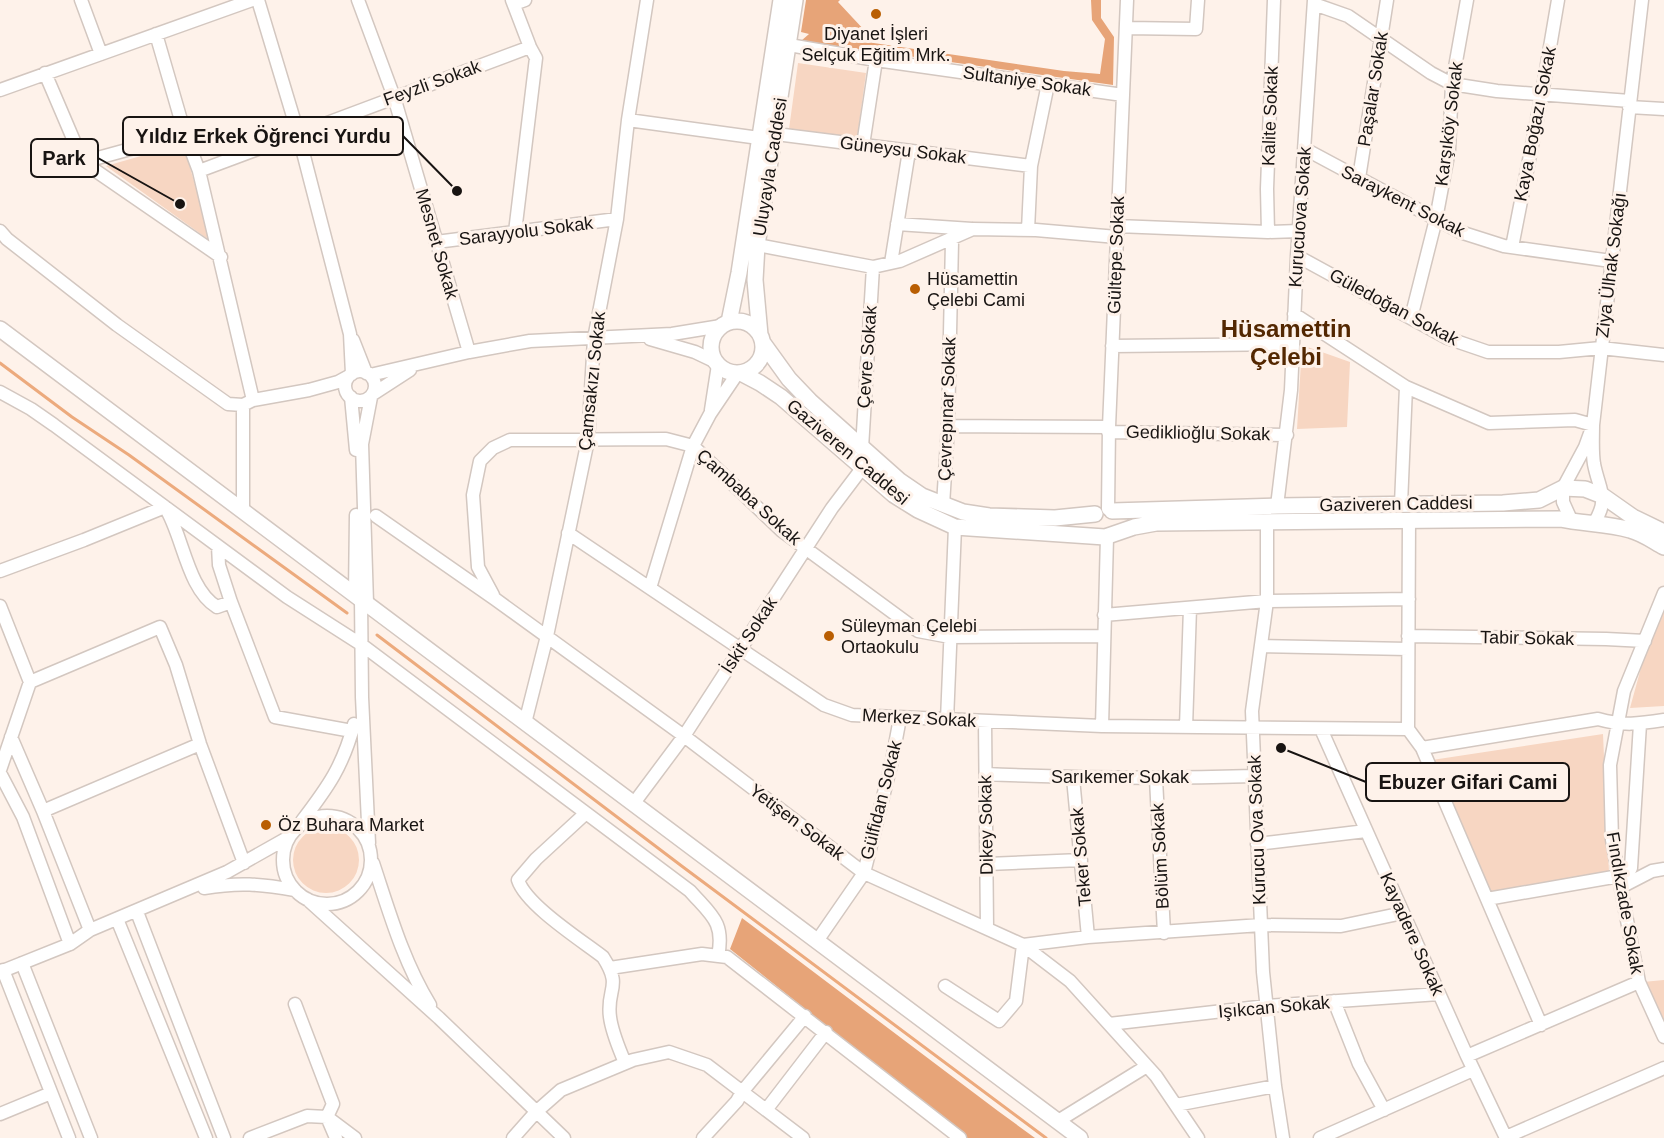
<svg xmlns="http://www.w3.org/2000/svg" width="1664" height="1138" viewBox="0 0 1664 1138" font-family="Helvetica,sans-serif">
  <rect width="100%" height="100%" fill="#fef2ea"/>
  <path fill="#f7d6c2" d="M798,63l68,10 -9,66 -68,-10z
    M183,144l29,98 -106,-76z
    M1302,345l48,17 -3,65 -50,2z
    M1664,610v96l-34,2 17,-62z
    M1603,734l6,138 -120,21 -57,-133z
    M293 860a33 33 0 1 1 66 0a33 33 0 1 1-66 0Z
    M1664,980v53l-21,-51z"/>
  <path fill="#e7a478" d="M806,0h34l-2,2 28,30 1,10 197,29 36,3 5,-35 -13,-19 -1,-20h10v18l13,19 -1,48 -312,-44 8,-7 -8,-2z
    M742,918l256,193 37,27h-68l-237,-189z"/>
  <g fill="none" stroke-linecap="round" stroke-linejoin="round">
    <path stroke="#ecaa7d" stroke-width="3" d="M0,363l72,54 57,38 218,158
      M377,635l306,232 363,271"/>
    <g stroke="#d3c7c0" stroke-width="15">
      <path id="minor" d="M81,0l20,54
        M258,0l40,133 52,201 2,40
        M358,0l36,97 75,255
        M512,0l18,47 6,11 -21,174
        M514,4l11,-4
        M1314,4l34,12 83,57 21,11 45,7 133,10
        M1126,28l70,1 2,-29
        M156,34l29,100 14,37 54,229
        M789,45l87,15 247,35
        M45,73l38,89 138,95
        M0,90l252,-90
        M1629,107l35,2
        M628,120l131,18
        M776,134l255,32
        M863,145l13,-85
        M1305,149l155,83 44,14 107,15
        M83,162l102,-28
        M199,171l331,-124
        M1359,178l28,-178
        M897,224l75,5
        M1117,226l151,6 31,-1
        M1028,230l3,-64 17,-82
        M0,231l7,8 110,86 111,79 15,1 10,-5 56,-10 29,-8 11,-6
        M1268,232l-1,-43 7,-189
        M436,242l181,-23
        M757,245l116,22 27,-6 73,-32 63,1 81,7
        M1512,247l30,-153 16,-94
        M1297,256l150,82 41,14h71l42,-4 63,7
        M891,263l18,-112
        M1294,314l112,73 83,36 86,-3 18,5c0,13 -1,27 1,39 5,26 16,34 0,59
        M1411,318l25,-99 13,-69 3,-66 15,-84
        M650,339l45,13 21,10
        M353,340l13,33
        M1112,346l181,-2
        M345 386a15 15 0 1 1 30 0a15 15 0 1 1-30 0Z
        M370,375l99,-23 61,-11 142,-7 49,-8
        M0,392l31,17 23,16 233,172 75,48 328,246c21,24 35,31 28,65
        M373,394l37,-24
        M351,397l5,53
        M243,405v105
        M711,410l7,-45
        M948,426l161,1
        M1108,432l179,3
        M862,448l11,-181
        M1401,504l5,-117
        M943,505l5,-79 4,-185
        M1277,506l14,-116 6,-134 17,-256
        M1108,509l1,-82 18,-427
        M376,516l119,83 189,137 180,137 159,72 47,36 86,95 42,62
        M1267,521v80l-15,110 11,261 12,114 8,52
        M1572,522l-9,-20v-14l22,-41 8,-22 49,-425
        M568,533l256,172 28,10 250,11 306,3 1,-210
        M218,546l1,19 12,37 44,115 77,14
        M0,571l84,-31 81,-33c18,28 22,82 52,100l14,-5
        M650,588l43,-142 17,-32 27,-40
        M1664,593l-40,98 -14,74 2,75 13,70 14,72 25,55
        M355,594l1,-79
        M493,595l-15,-28 -5,-72 7,-34 13,-13 17,-8 156,-1 27,7 89,85 136,100 32,6 154,-1
        M361,598l1,99 7,146
        M367,603l-5,-159 9,-47
        M0,606l30,76 -30,88
        M1104,615l163,-14 142,-2
        M1408,636l198,3 39,2
        M1261,646l147,3
        M30,682l130,-55 16,38 24,79 44,119
        M947,720l8,-193
        M985,721l2,207
        M525,723l22,-87 41,-196 6,-101 23,-120 11,-99 19,-120
        M1640,724l-9,144 -10,19 31,-16 12,-2
        M1102,726l5,-189
        M1186,727l4,-119
        M1321,729l146,327 39,82
        M1408,729l14,19 119,277
        M11,737l32,74 47,119
        M1422,748l176,-29c25,7 41,5 66,1
        M0,773l23,44 47,127
        M986,774c89,4 178,5 268,2
        M1073,778l15,159
        M1156,779l8,154
        M634,803l50,-67 148,-228 31,-41
        M43,811l157,-67
        M586,813l-50,46 -18,21c8,25 63,60 85,77 20,31 3,31 7,60 2,16 9,31 15,46
        M283 860a44 44 0 1 1 88 0a44 44 0 1 1-88 0Z
        M302,821c26,-34 41,-55 52,-97
        M1257,844l109,-13
        M373,863c16,48 30,98 57,142
        M987,864l94,-4
        M204,888c35,-6 56,-4 91,2
        M307,899l132,119 125,120
        M1487,899l132,-23
        M137,912l87,226
        M117,919l89,219
        M817,941l47,-68 28,-112 8,-43
        M22,963l69,175
        M610,968l92,-14 25,3 233,181
        M3,970l66,168
        M0,972l70,-28 20,-14 137,-58 62,-35
        M945,986l54,35 17,-20 7,-56 65,-8 173,-12 80,1 62,-13
        M1334,1001l25,63 25,46
        M295,1004l38,100 -6,13 9,21
        M1109,1024l158,-18 172,-12
        M1467,1056l172,-74
        M1176,1105l99,-19
        M766,1110l60,-78
        M0,1114l51,-21
        M1058,1121l89,-55
        M1506,1137l158,-69
        M250,1138l57,-22 20,1 28,21
        M513,1138l23,-26 25,-22 72,-30 36,-8 38,13 96,73
        M703,1138l34,-37 5,-9 63,-76
        M1320,1138l153,-68"/>
    </g>
    <g stroke="#d3c7c0" stroke-width="18">
      <path id="major" d="M711 347a26 26 0 1 1 52 0a26 26 0 1 1-52 0Z
        M729,322l10,-49 42,-273
        M0,329l1080,809
        M760,335l-5,-55 2,-35 38,-245
        M763,343l26,36 21,22 90,80 22,15 41,16 26,4 66,2 40,-4
        M741,373l19,10 21,14 113,98 24,15 37,17 150,10 29,-10 22,-4 404,-4c23,5 47,4 70,11 12,3 23,11 34,17
        M1112,511l165,-5 226,-3 36,-3 24,-12 22,1 18,7 30,21 31,15"/>
    </g>
    <use href="#minor" stroke="#fff" stroke-width="12"/>
    <use href="#major" stroke="#fff" stroke-width="15"/>
  </g>
  <g fill="#b95e02" stroke="#fef2ea" stroke-width="2">
    <circle cx="876" cy="14" r="6"/>
    <circle cx="915" cy="289" r="6"/>
    <circle cx="829" cy="636" r="6"/>
    <circle cx="266" cy="825" r="6"/>
  </g>
  <g text-anchor="middle" dominant-baseline="central" stroke-width="6" stroke-linejoin="round" paint-order="stroke">
    <g font-size="18" fill="#181412" stroke="#fef2ea" text-anchor="start">
      <text x="876" y="34" text-anchor="middle">Diyanet İşleri<tspan x="876" dy="21">Selçuk Eğitim Mrk.</tspan></text>
      <text x="927" y="279">Hüsamettin<tspan x="927" dy="21">Çelebi Cami</tspan></text>
      <text x="841" y="626">Süleyman Çelebi<tspan x="841" dy="21">Ortaokulu</tspan></text>
      <text x="278" y="825">Öz Buhara Market</text>
    </g>
    <g font-size="18" fill="#181412" stroke="#fef2ea">
      <text transform="translate(1027 81) rotate(8)">Sultaniye Sokak</text>
      <text transform="translate(432 83) rotate(-20)">Feyzli Sokak</text>
      <text transform="translate(1373 89) rotate(-81)">Paşalar Sokak</text>
      <text transform="translate(1270 116) rotate(-88)">Kalite Sokak</text>
      <text transform="translate(1449 124) rotate(-83)">Karşıköy Sokak</text>
      <text transform="translate(1535 124) rotate(-79)">Kaya Boğazı Sokak</text>
      <text transform="translate(903 150) rotate(7)">Güneysu Sokak</text>
      <text transform="translate(770 167) rotate(-81)">Uluyayla Caddesi</text>
      <text transform="translate(1403 201) rotate(27)">Saraykent Sokak</text>
      <text transform="translate(1300 217) rotate(-86)">Kurucuova Sokak</text>
      <text transform="translate(526 231) rotate(-7)">Sarayyolu Sokak</text>
      <text transform="translate(437 244) rotate(74)">Mesnet Sokak</text>
      <text transform="translate(1116 255) rotate(-88)">Gültepe Sokak</text>
      <text transform="translate(1611 265) rotate(-83)">Ziya Ülhak Sokağı</text>
      <text transform="translate(1394 307) rotate(28)">Güledoğan Sokak</text>
      <text transform="translate(867 357) rotate(-86)">Çevre Sokak</text>
      <text transform="translate(592 381) rotate(-84)">Çamsakızı Sokak</text>
      <text transform="translate(947 409) rotate(-88)">Çevrepınar Sokak</text>
      <text transform="translate(1198 433) rotate(1)">Gediklioğlu Sokak</text>
      <text transform="translate(848 452) rotate(40)">Gaziveren Caddesi</text>
      <text transform="translate(749 497) rotate(42)">Çambaba Sokak</text>
      <text transform="translate(1396 504) rotate(-1)">Gaziveren Caddesi</text>
      <text transform="translate(749 635) rotate(-57)">İskit Sokak</text>
      <text transform="translate(1527 638) rotate(1)">Tabir Sokak</text>
      <text transform="translate(919 718) rotate(3)">Merkez Sokak</text>
      <text x="1120" y="777">Sarıkemer Sokak</text>
      <text transform="translate(881 800) rotate(-76)">Gülfidan Sokak</text>
      <text transform="translate(797 822) rotate(37)">Yetişen Sokak</text>
      <text transform="translate(986 825) rotate(-91)">Dikey Sokak</text>
      <text transform="translate(1257 830) rotate(-92)">Kurucu Ova Sokak</text>
      <text transform="translate(1160 856) rotate(-93)">Bölüm Sokak</text>
      <text transform="translate(1081 857) rotate(-95)">Teker Sokak</text>
      <text transform="translate(1625 903) rotate(80)">Fındıkzade Sokak</text>
      <text transform="translate(1412 934) rotate(66)">Kayadere Sokak</text>
      <text transform="translate(1274 1007) rotate(-5)">Işıkcan Sokak</text>
    </g>
    <g font-size="24" font-weight="bold" fill="#532701" stroke="#fef2ea">
      <text x="1286" y="328">Hüsamettin<tspan x="1286" dy="28">Çelebi</tspan></text>
    </g>
  </g>
  <path fill="none" stroke="#181412" stroke-width="2" d="M457 191L403 136M180 204L98 158M1281 748L1366 782"/>
  <g fill="#181412" stroke="#fef2ea" stroke-width="2">
    <circle cx="457" cy="191" r="6"/>
    <circle cx="180" cy="204" r="6"/>
    <circle cx="1281" cy="748" r="6"/>
  </g>
  <g fill="#fef2ea" stroke="#181412" stroke-width="2">
    <rect x="123" y="117" width="280" height="38" rx="6"/>
    <rect x="31" y="139" width="67" height="38" rx="6"/>
    <rect x="1366" y="763" width="203" height="38" rx="6"/>
  </g>
  <g font-size="20" text-anchor="middle" font-weight="bold" fill="#181412">
    <text x="263" y="143">Yıldız Erkek Öğrenci Yurdu</text>
    <text x="64" y="165">Park</text>
    <text x="1468" y="789">Ebuzer Gifari Cami</text>
  </g>
</svg>
